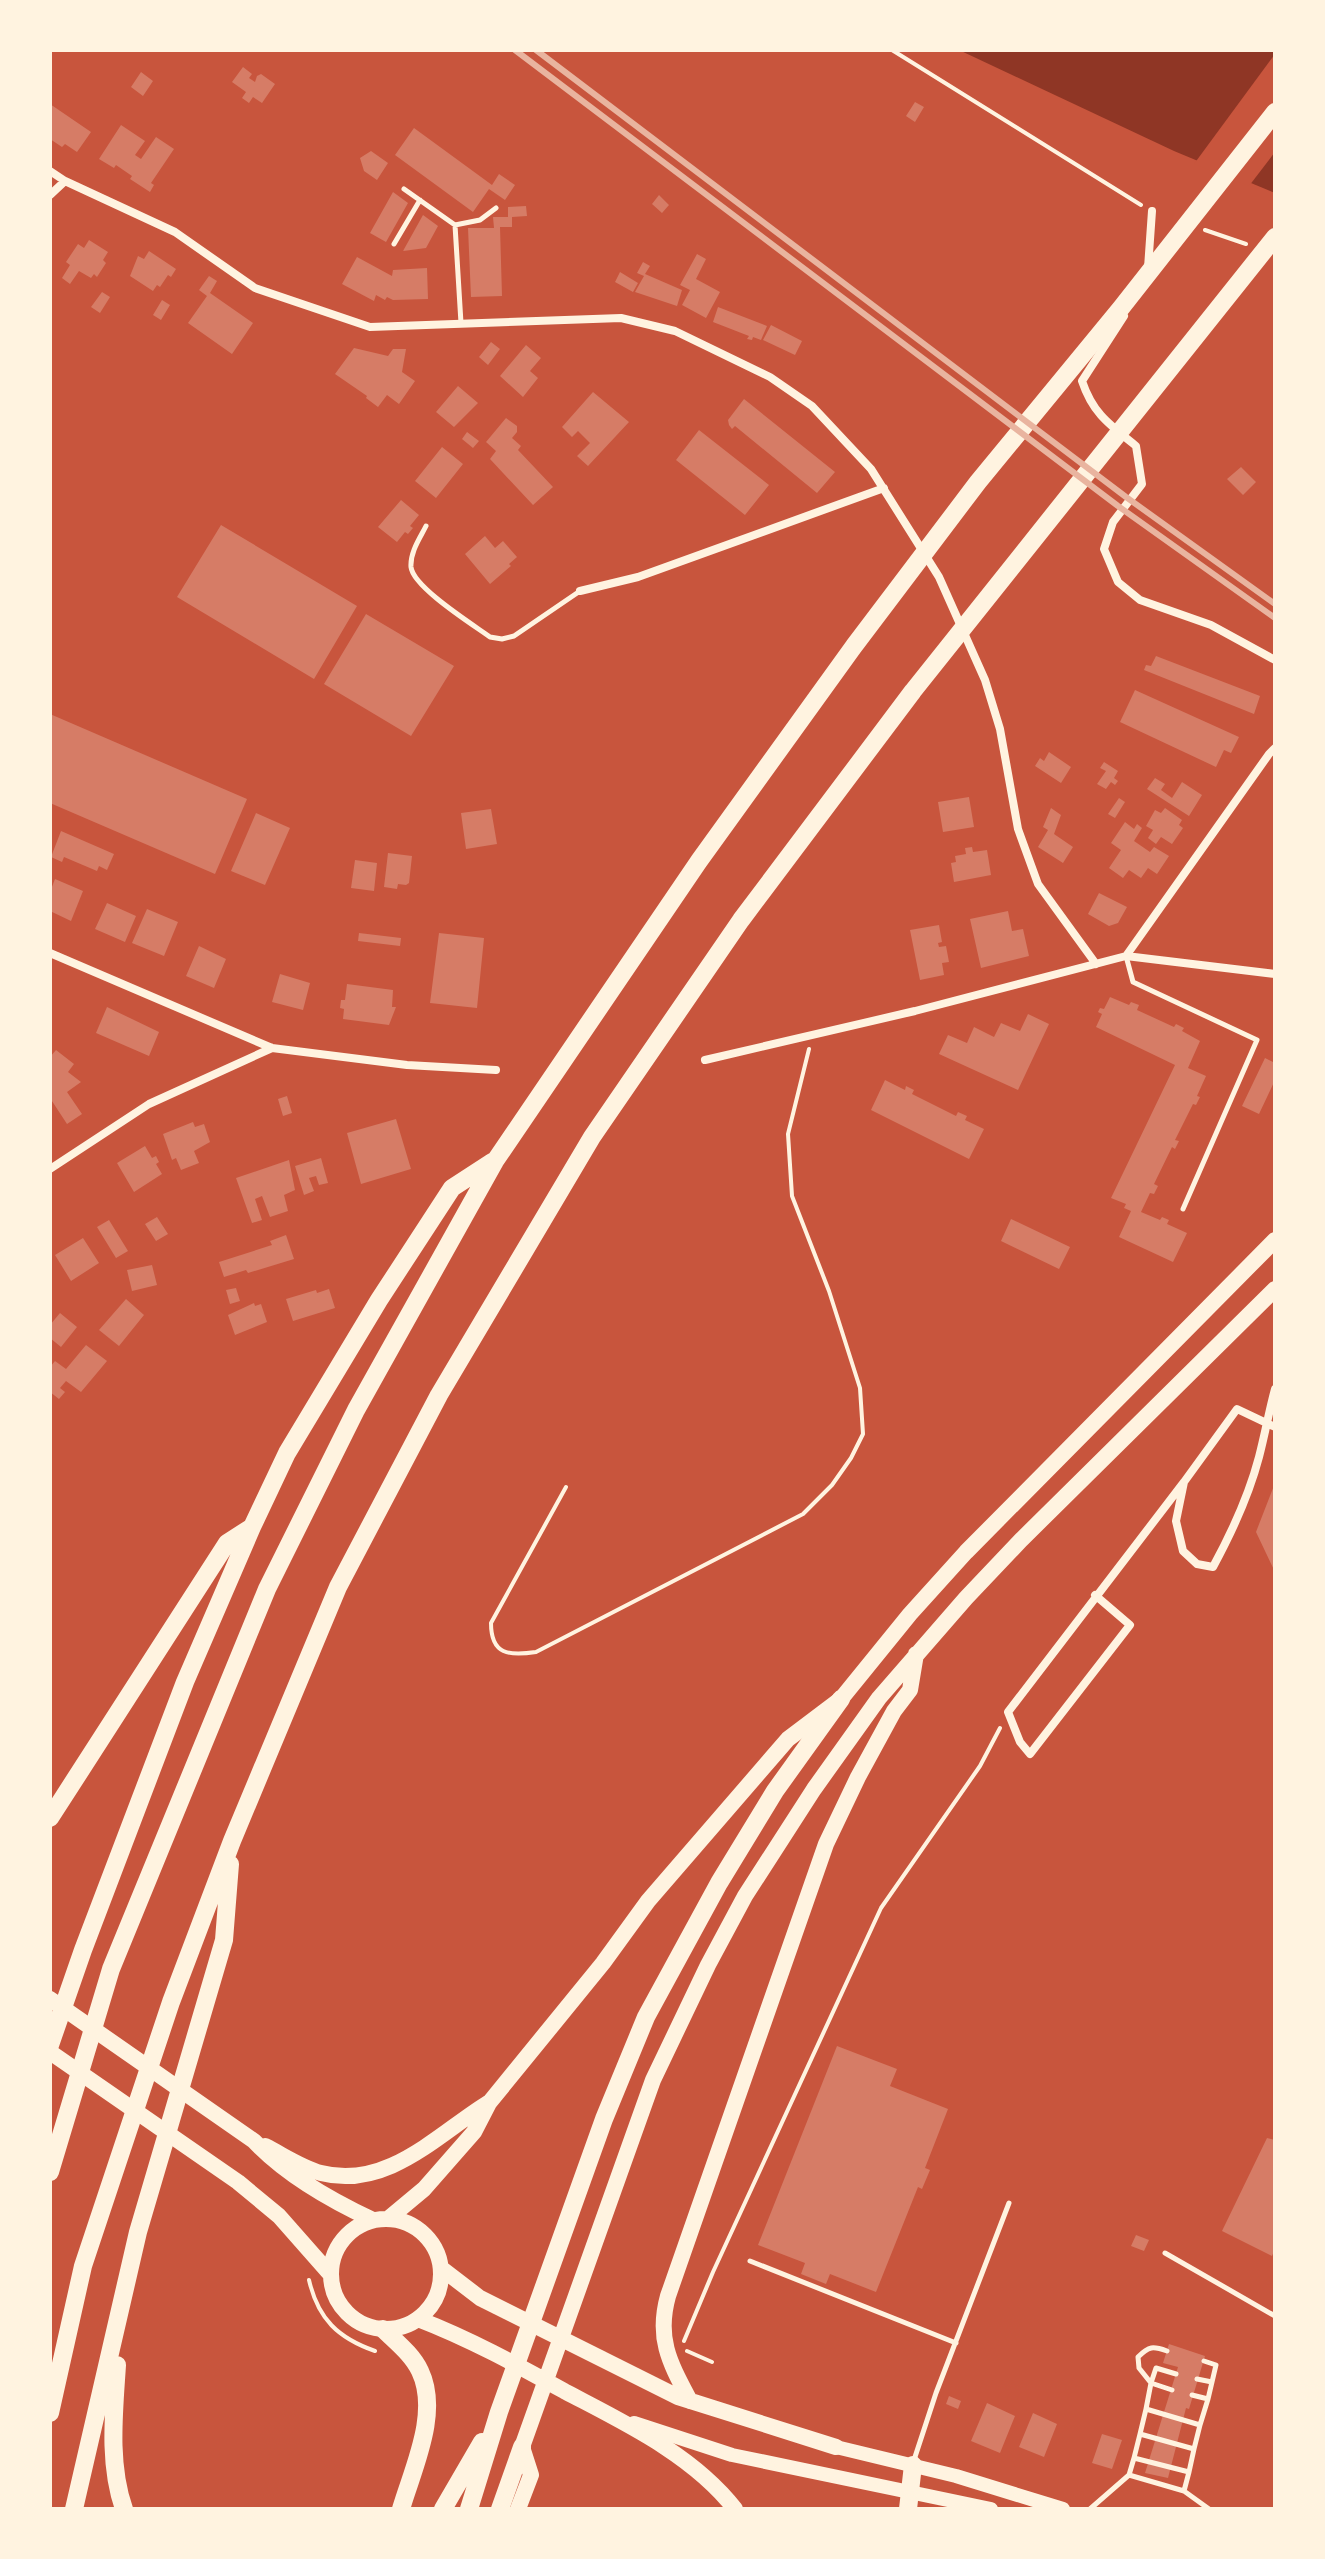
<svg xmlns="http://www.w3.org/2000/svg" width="1325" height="2559" viewBox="0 0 1325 2559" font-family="Mulish,sans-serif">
  <rect width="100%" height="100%" fill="#c8553d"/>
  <path fill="#8f3625" d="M959,50h316v143l-101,-42z"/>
  <path fill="#c8553d" d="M1275,54v98l-26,34 -55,-22z"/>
  <path fill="#d67c66" d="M243,67l9,7 -3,4 6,4 2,-6 4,-2 14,10 -13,19 -9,-6 -4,6 -7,-5 4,-6 -14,-10z
    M141,72l12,9 -10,15 -12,-9z
    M915,102l9,5 -9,15 -9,-6z
    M50,104l41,28 -14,20 -12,-8 -3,3 -12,-8z
    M121,125l24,16 -10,14 6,4 15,-22 18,12 -23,34 3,2 -4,7 -20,-13 2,-3 -16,-11 -2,3 -15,-9z
    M414,128l78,57 7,-11 16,11 -10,15 -16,-11 -16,23 -78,-57z
    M371,151l17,12 -11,17 -13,-9 -4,-13z
    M393,192l15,11 -22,39 -16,-9z
    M659,195l10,10 -7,8 -10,-9z
    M526,206l1,10 -15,1v10h-12l2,69 -31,1 -3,-69h26l-1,-11h15v-10z
    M423,215l15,11 -12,22 -23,3z
    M89,240l19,12 -5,8 3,3 -9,14 -3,-3 -3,4 -12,-7 -9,13 -8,-6 8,-13 -4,-3 12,-18 6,4z
    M149,251l27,18 -5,8 -3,-2 -8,12 -3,-2 -4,6 -23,-15 8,-20 6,3z
    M697,254l9,5 -10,20 24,13 -14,26 -24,-13 8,-15 -10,-5z
    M357,257l35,19 1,-6 34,-2 1,31 -35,1 -6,-3 -2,3 -9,-5 -2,6 -32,-17z
    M643,262l7,4 -5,8 37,16 -5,16 -42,-14 9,-16 -7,-3z
    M620,272l18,11 -5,9 -18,-10z
    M209,276l8,5 -7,12 43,30 -21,31 -44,-31 19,-27 -8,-6z
    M102,292l8,5 -10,16 -9,-6z
    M162,300l8,5 -9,15 -8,-5z
    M718,307l49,19 -6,14 -8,-3 -1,3 -5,-1 2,-3 -36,-14z
    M771,325l31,16 -7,14 -32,-15z
    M491,342l9,7 -12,16 -9,-8z
    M526,345l15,13 -11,13 8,7 -15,19 -23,-21z
    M354,348l34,8 5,-7h13l-4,23 13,9 -16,23 -12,-9 -9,12 -12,-9 1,-2 -32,-22z
    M458,386l20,17 -24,24 -18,-15z
    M593,392l36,30 -41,44 -11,-10 13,-13 -12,-12 -6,6 -10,-10z
    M744,399l91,73 -18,21 -82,-67 -3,3 -3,-4 -1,-5z
    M506,418l11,8v6l-5,6 9,8 -3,4 35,37 -20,18 -43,-46 6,-8 -10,-9z
    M699,430l70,55 -24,30 -69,-55z
    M467,432l12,9 -6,7 -11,-9z
    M442,447l21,17 -27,34 -21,-17z
    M1241,467l15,15 -13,13 -16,-16z
    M401,500l18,15 -9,11 3,2 -5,6 -3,-2 -8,10 -19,-15z
    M221,525l136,81 -43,73 -137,-82z
    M485,536l10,12 8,-7 14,16 -8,7 2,2 -21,18 -25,-30z
    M366,614l88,52 -43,70 -87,-52z
    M1156,656l104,40 -6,18 -110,-44 2,-5 5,1z
    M1135,690l104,47 -8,16 -7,-3 -8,17 -96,-45z
    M50,714l197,85 -32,75 -165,-71z
    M1049,752l22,15 -10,16 -26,-17 5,-8 4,3z
    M1104,762l14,9 -4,7 4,3 -3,4 -4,-3 -5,7 -9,-5 9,-13 -6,-3z
    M1155,778l10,6 -4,6 11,8 10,-16 20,13 -13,21 -42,-27z
    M969,797l5,30 -31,5 -5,-30z
    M1119,798l6,4 -10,16 -7,-4z
    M1051,808l10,7 -7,19 19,13 -10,16 -25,-16 10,-17 -5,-3z
    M1165,808l17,12 -3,5 4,3 -11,16 -11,-7 -5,7 -8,-6 5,-8 -7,-4 9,-16 6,3z
    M491,809l6,35 -31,5 -5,-36z
    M256,813l34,15 -25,57 -34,-14z
    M1125,822l9,7 3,-5 5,4 -8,13 16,11 4,-5 15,9 -12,18 -9,-6 -7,10 -12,-8 -6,8 -14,-10 12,-18 -10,-7z
    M61,831l53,23 -7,16 -8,-4 -2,5 -33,-14 -2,5 -11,-5z
    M972,847l1,5 14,-2 4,25 -37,7 -3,-19 5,-1 -1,-6 11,-2 -1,-6z
    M388,853l24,3 -3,27 -3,2 -8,-1 -1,5 -13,-2z
    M355,860l22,3 -3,28 -23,-3z
    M55,879l28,12 -12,30 -21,-10v-19z
    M1099,893l28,14 -9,16 -9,3 -21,-12z
    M107,903l29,13 -11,26 -30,-13z
    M147,909l31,13 -14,34 -32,-13z
    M1008,911l4,20 11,-2 6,27 -48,12 -11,-49z
    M939,925l3,17 -4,1 1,4 7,-1 3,16 -7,1 2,12 -24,5 -10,-50z
    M359,933l42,5 -1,8 -42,-5z
    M439,933l45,5 -7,70 -47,-5z
    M199,946l27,13 -12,29 -28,-12z
    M280,974l30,9 -7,27 -31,-8z
    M347,984l46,6 -1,17h4l-7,18 -46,-6 1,-10 -4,-1 1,-8h4z
    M1110,997l19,8 2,-3 8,3 -2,5 37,17 2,-3 8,4 -2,3 18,10 -12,27 18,8 -9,20 3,1 -4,8 -3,-1 -18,36 4,1 -4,8 -3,-2 -18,37 4,2 -4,8 -4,-1 -9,19 19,8 2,-3 7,3 -2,4 20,9 -14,29 -54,-25 12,-26 -7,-3 2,-4 -15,-6 64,-133 -79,-38 6,-13 -4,-2 2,-4 4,1z
    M107,1007l52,25 -10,24 -53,-23z
    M1028,1014l21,10 -31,66 -79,-36 9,-19 19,8 7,-16 20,10 7,-14 19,8z
    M56,1050l18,14 -6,8 13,10 -14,10 15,22 -15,10 -17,-26v-41z
    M1265,1058l10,5v17l-16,34 -17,-8z
    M885,1080l20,10 1,-4 8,4 -2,4 44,22 2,-4 9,4 -2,4 19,9 -15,30 -98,-49z
    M287,1096l5,17 -9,3 -5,-17z
    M396,1119l15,50 -50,15 -14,-51z
    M193,1122l2,5 9,-3 6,18 -16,9 5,12 -18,7 -5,-12 -4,2 -9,-26z
    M145,1146l7,12 4,-2 3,6 -3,2 6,10 -28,18 -17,-29z
    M321,1158l7,25 -9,2 -3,-9 -7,2 5,13 -10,4 -9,-29z
    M289,1160l6,30 -11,5 4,16 -18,6 -8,-21 -7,3 7,21 -10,3 -16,-45z
    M157,1217l11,17 -12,7 -11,-17z
    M1011,1219l59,28 -11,22 -58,-28z
    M109,1220l19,31 -12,7 -19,-31z
    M286,1235l8,24 -46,14 -2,-3 -22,7 -5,-15 53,-17 -2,-4z
    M83,1238l16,25 -28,18 -16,-26z
    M152,1265l5,20 -25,6 -5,-21z
    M236,1288l4,13 -10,3 -4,-14z
    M329,1289l6,19 -42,13 -7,-22 30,-9 1,3z
    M126,1299l18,16 -25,31 -20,-16z
    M254,1303l1,3 6,-2 6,18 -32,13 -7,-20z
    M60,1313l17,14 -16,20 -11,-9v-13z
    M86,1345l21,16 -26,31 -15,-11 -6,7 5,4 -6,7 -9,-7v-25l5,-6 11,8z
    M1275,1483v89l-19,-40z
    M837,2046l60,23 -7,17 58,23 -23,59 5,2 -8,19 -4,-2 -42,105 -46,-18 -4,10 -25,-10 4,-11 -47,-18z
    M1267,2138l8,2v109l-3,7 -50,-25z
    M1136,2235l13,5 -5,11 -13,-5z
    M1169,2344l36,12 -16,53 -3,-1 -18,70 -23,-5 33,-106 -15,-4z
    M949,2396l12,5 -3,8 -12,-5z
    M987,2403l28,13 -15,37 -29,-12z
    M1033,2413l24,11 -13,33 -25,-10z
    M1102,2434l20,6 -10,29 -20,-6z"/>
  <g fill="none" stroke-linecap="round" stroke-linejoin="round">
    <path stroke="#fff3e0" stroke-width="4" d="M892,50l249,155
      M1205,230l41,14
      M566,1487l-75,136c0,32 18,33 45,29l267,-138 29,-29 19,-27 12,-24 -3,-46 -31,-97 -37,-95 -4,-62 21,-85
      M309,2280c9,39 29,58 66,71
      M684,2341l29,-69 168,-364 99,-142 20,-38
      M687,2351l25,11"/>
    <path stroke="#fff3e0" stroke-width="5" d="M404,189l51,36 6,98
      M455,225l25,-5 16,-12
      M394,244l26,-44
      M426,526c-6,12 -16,26 -15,41 2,20 61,57 79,70l12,2 12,-3 66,-45
      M1126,956l7,26 124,58 -74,169
      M1165,2253l110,63
      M750,2261l206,82
      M1167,2351c-14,-5 -18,-5 -29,6l1,11 12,15 5,-15 20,6
      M1204,2361l12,4 -4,17
      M1197,2379l15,3 -4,17
      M1192,2395l16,4 -8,26
      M1146,2409l5,-26 21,7
      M1140,2434l6,-25 54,16 -6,24
      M1134,2458l6,-24 54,15 -5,23
      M914,2460l22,-67 73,-190
      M1129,2475l55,16 25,18
      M1090,2509l39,-34 5,-17 55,14 -5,19"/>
    <path stroke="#fff3e0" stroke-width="8" d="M50,171l15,10 110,51 80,56 115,39 251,-9 54,13 95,46 42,29 59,63 68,108 46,103 15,49 18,100 20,55 58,80
      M50,195l15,-14
      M1148,268l4,-57
      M1124,316l-42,65c11,33 28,44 54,65l6,38 -29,38 -9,27 14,33 22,18 71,25 64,35
      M580,591l58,-14 246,-89
      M50,953l222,95 135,17 89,5
      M1126,956l143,-202 6,-6
      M705,1060l210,-49 211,-55 149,18
      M50,1169l99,-65 123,-56
      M1275,1389c-6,22 -10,45 -16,68 -10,38 -27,75 -46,110l-16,-3 -14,-13 -7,-30 8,-39 53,-73 38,18
      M1095,1595l35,30 -100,129 -10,-12 -12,-30 176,-230"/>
    <path stroke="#fff3e0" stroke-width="14" d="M634,2423l98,32 259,54
      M836,2447l120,29 107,33"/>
    <path stroke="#fff3e0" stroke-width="16" d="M50,1999l204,142c32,34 76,59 119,79
      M50,2052l188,130 41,34 52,59
      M265,2146c18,9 37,22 56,27 66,17 117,-39 167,-70
      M331 2274a55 55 0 1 1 110 0a55 55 0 1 1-110 0Z
      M388,2219l36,-30 50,-57 15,-29 114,-140 45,-62 140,-162 53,-40 69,-85 56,-62 309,-312
      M441,2268l39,30 198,99 158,50
      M418,2319c52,20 99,46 148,73 59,31 127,63 169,117
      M690,2401c-20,-38 -34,-62 -22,-105l158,-452 32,-67 36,-66 16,-21 6,-36
      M518,2509l13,-34 -9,-28 131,-367 55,-115 37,-69 69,-107 65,-91 87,-100 55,-58 254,-251"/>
    <path stroke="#fff3e0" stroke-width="18" d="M50,1818l177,-275 25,-16
      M50,2045l33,-95 102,-268 67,-155 35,-74 92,-153 73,-112 40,-26
      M50,2172l61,-203 156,-380 89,-179 139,-249 204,-300 155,-215 124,-164 143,-174 154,-196
      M383,2329c13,13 29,25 37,42 20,42 -7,97 -19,138
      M117,2365c-3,47 -9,99 7,144
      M50,2413l33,-147 88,-264 61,-161 106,-254 101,-192 153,-258 149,-217 172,-229 362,-454
      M74,2509l64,-277 86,-292 6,-76
      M443,2509l39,-67
      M469,2509l30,-97 105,-293 42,-102 73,-134 56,-92 66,-92
      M500,2509l22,-62
      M908,2509l5,-44"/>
    <path stroke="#e9b49f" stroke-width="6" d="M515,50l603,456 157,112
      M536,50l590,447 149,107"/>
  </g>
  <rect width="1325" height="2559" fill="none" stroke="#fff3e0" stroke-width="104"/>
</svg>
